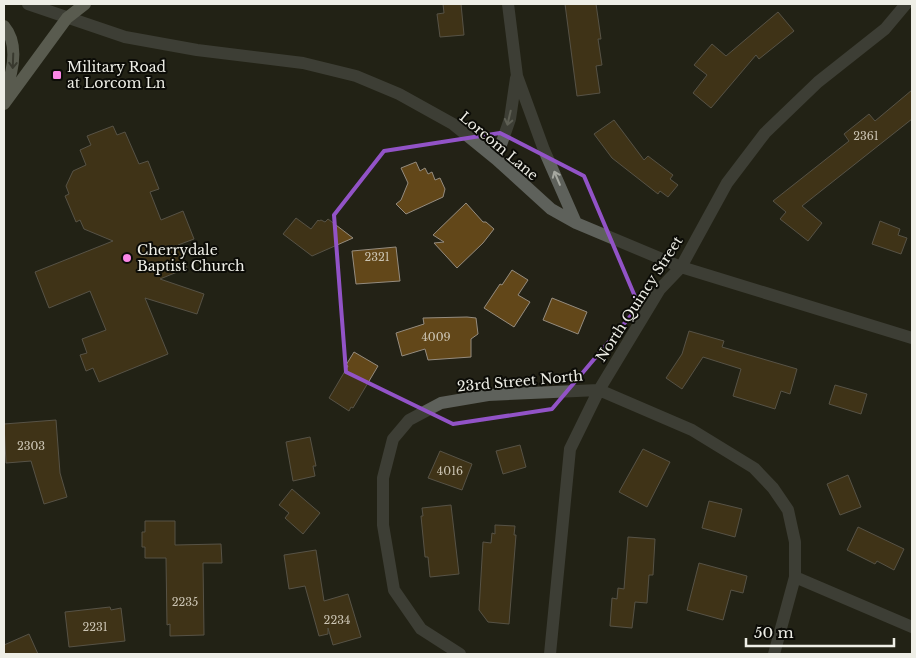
<svg xmlns="http://www.w3.org/2000/svg" width="916" height="658" viewBox="0 0 916 658" font-family="'Libre Baskerville',serif">
  <rect width="100%" height="100%" fill="#232216"/>
  <path fill="#624719" stroke="#958c7f" d="M443,4h18l3,31 -24,2 -3,-23 7,-1z
    M565,4h31l5,35h-3l4,26 -6,1 4,27 -23,3z
    M778,12l16,19 -35,28 -3,-4 -45,53 -18,-15 14,-18 -13,-10 18,-21 14,12z
    M912,90v29l-110,87 20,17 -14,18 -28,-22 6,-7 -13,-11 76,-60 -5,-7 25,-20 6,7z
    M614,120l30,40 4,-4 25,19 -3,4 8,6 -10,12 -8,-6 -2,3 -46,-36 -18,-24z
    M113,126l4,9 8,-3 14,32 9,-3 11,28 -9,3 11,28 22,-9 11,28 -16,6 9,23 -27,11 44,15 -7,20 -52,-16 23,56 -69,28 -6,-14 -7,3 -6,-16 7,-2 -5,-14 24,-9 -16,-39 -41,17 -14,-36 78,-31 -29,-12 -4,-9 -4,2 -11,-26 4,-2 -3,-8 7,-15 13,-6 -6,-15 11,-5 -4,-9z
    M416,162l4,9 5,-3 3,6 4,-2 3,8 5,-2 5,11 -2,8 -37,17 -10,-10 5,-4 7,-17 -7,-15z
    M466,203l17,19h3l8,7 -11,14 -26,25 -23,-25 10,-1 -11,-7z
    M296,218l15,11 7,-9 1,1 2,-1 4,2 3,-3 25,19 -41,18 -29,-22z
    M880,221l20,8 -2,6 9,3 -6,16 -29,-10z
    M396,247l4,34 -44,3 -4,-33z
    M512,270l16,10 -10,15 12,7 -16,25 -30,-19 16,-24 2,1z
    M552,298l35,14 -9,22 -35,-14z
    M467,317l9,1 2,16 -7,5v18l-43,3 -3,-11 -23,7 -6,-23 28,-9 -1,-6z
    M689,331l35,10 -2,6 75,22 -7,25 -9,-3 -6,18 -42,-13 8,-27 -38,-12 -21,32 -16,-11 16,-24z
    M354,352l24,14 -25,42 -2,-1 -2,4 -20,-13 19,-32 -2,-1z
    M835,385l32,9 -6,20 -32,-10z
    M56,420l4,53 7,24 -23,7 -13,-43 -25,2 -2,-39z
    M310,437l6,29h-3l2,10 -22,5 -7,-39z
    M520,445l6,22 -23,7 -7,-23z
    M643,449l27,13 -23,45 -28,-15z
    M440,451l32,13 -10,26 -34,-12z
    M848,475l13,32 -21,8 -13,-31z
    M292,489l28,24 -17,21 -18,-16 4,-5 -10,-8z
    M709,501l33,8 -7,28 -33,-9z
    M451,505l8,69 -29,3 -2,-20h-3l-4,-41h2l-1,-8z
    M145,521h30v24l46,-1 1,19h-19l1,72 -34,1v-12l-3,1 -1,-67h-21v-11h-3v-15h3z
    M495,525l20,1 -1,9h2l-7,89 -21,-2 -9,-12 4,-68 8,1 1,-10 3,1z
    M858,527l46,22 -10,21 -17,-9 -2,3 -28,-14z
    M628,537l27,2 -2,36h-4l-2,28 -12,-1 -3,26 -22,-2 2,-28 5,1 1,-11 6,1z
    M316,550l8,51 24,-7 13,43 -28,8 -5,-17v6l-9,2 -14,-50 -16,3 -5,-34z
    M699,563l48,13 -4,17 -12,-3 -8,30 -36,-10z
    M110,607l1,3 10,-2 4,33 -56,6 -4,-35z
    M29,634l9,20h-34v-9z"/>
  <g fill="none" stroke-linecap="round" stroke-linejoin="round">
    <path stroke="#5e615b" stroke-width="12" d="M28,4l97,33 72,13 106,13 53,13 43,18 54,30 43,35 55,50 25,14 105,44 231,71
      M508,4l9,72 27,74 32,73
      M496,159l14,-40 6,-41
      M795,577l117,50
      M460,654l-39,-25 -27,-39 -11,-65v-47l10,-39 16,-19 32,-17 47,-8 111,-5 93,40 62,38 19,20 15,22 7,32v35l-21,77
      M550,654l20,-205 29,-59 61,-101 21,-22 46,-84 38,-50 53,-51 67,-53 21,-25"/>
    <path stroke="#9ba195" stroke-width="12" d="M4,26c16,19 8,49 0,69
      M4,104l63,-86 18,-14"/>
  </g>
  <defs><path id="oneway-shaft" d="M-6 0H5M1.5-3L5.5 0L1.5 3" fill="none" stroke-width="1.6" stroke-linecap="round" stroke-linejoin="round" transform="scale(1.25)"/></defs>
  <use stroke="#54564e" href="#oneway-shaft" transform="translate(13 61) rotate(92)"/>
  <g stroke="#a6a8a0">
    <use href="#oneway-shaft" transform="translate(509 118) rotate(103)"/>
    <use href="#oneway-shaft" transform="translate(557 178) rotate(-113)"/>
  </g>
  <path d="M0 0H916V658H0ZM500,133l84,43 55,130 -87,103 -99,15 -107,-52 -12,-157 50,-64z" fill="#232216" fill-opacity=".55" fill-rule="evenodd"/>
  <path fill="none" stroke="#9253c7" stroke-width="4" stroke-linejoin="round" d="M500,133l84,43 55,130 -87,103 -99,15 -107,-52 -12,-157 50,-64z"/>
  <g fill="#fb87e6" stroke="#0c0c07" stroke-width="2">
    <rect x="52" y="70" width="10" height="10" rx="2.5"/>
    <circle cx="127" cy="258" r="5"/>
  </g>
  <g text-anchor="middle" dominant-baseline="central" stroke-width="4" stroke-linejoin="round" paint-order="stroke">
    <g font-size="11" fill="#cbc4b3">
      <text x="866" y="136">2361</text>
      <text x="377" y="257">2321</text>
      <text x="436" y="337">4009</text>
      <text x="31" y="446">2303</text>
      <text x="450" y="471">4016</text>
      <text x="185" y="602">2235</text>
      <text x="337" y="620">2234</text>
      <text x="95" y="627">2231</text>
    </g>
    <g font-size="14" fill="#eeeee6" stroke="#0c0c07" text-anchor="start">
      <text x="67" y="67">Military Road<tspan x="67" dy="16">at Lorcom Ln</tspan></text>
      <text x="137" y="250">Cherrydale<tspan x="137" dy="16">Baptist Church</tspan></text>
    </g>
    <g font-size="14" fill="#eeeee6" stroke="#0c0c07">
      <text transform="translate(499 146) rotate(40)">Lorcom Lane</text>
      <text transform="translate(639 299) rotate(-57)">North Quincy Street</text>
      <text transform="translate(520 381) rotate(-5)">23rd Street North</text>
    </g>
  </g>
  <rect width="916" height="658" fill="none" stroke="#eeeee6" stroke-width="10"/>
  <path d="M746 638v8h148v-8" fill="none" stroke="#eeeee6" stroke-width="2.5"/>
  <text x="754" y="638" font-size="15" fill="#eeeee6" stroke="#0c0c07" stroke-width="4" paint-order="stroke">50 m</text>
</svg>
